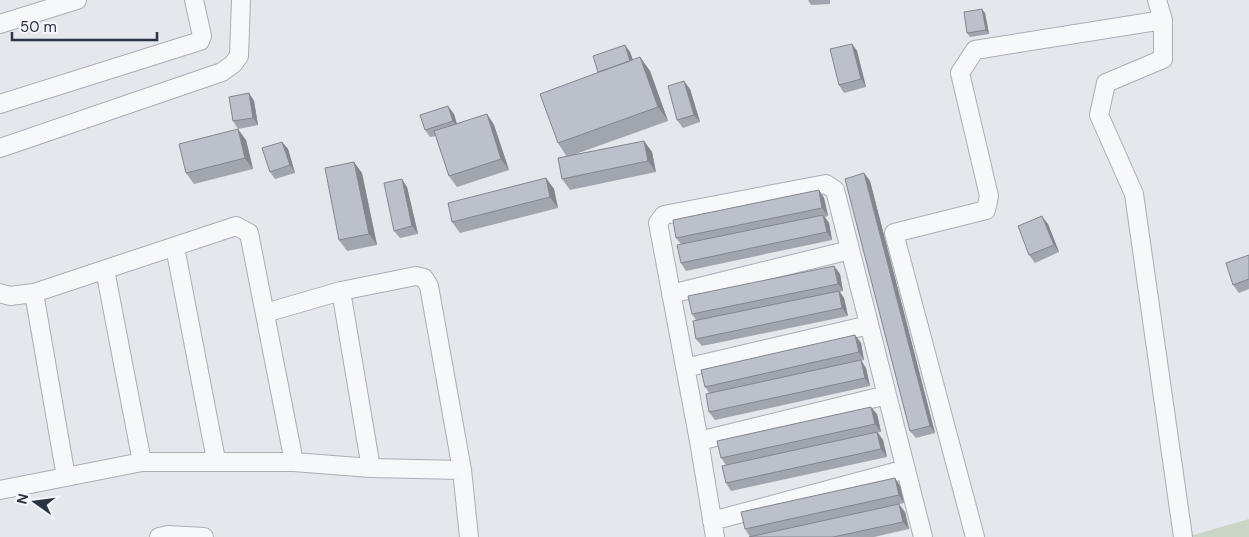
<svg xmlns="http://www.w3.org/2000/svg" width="1249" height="537" viewBox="0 0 1249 537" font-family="'DM Sans',sans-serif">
  <rect width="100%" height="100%" fill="#e4e7ec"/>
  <path fill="#c9d6c5" d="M1249,519v18h-62z"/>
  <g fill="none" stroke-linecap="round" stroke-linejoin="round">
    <g stroke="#a9aeb7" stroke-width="20">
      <path id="minor" d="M1157,0l6,20v39l-57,24 -7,32 35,79 49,343
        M0,24l77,-24
        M0,104l200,-63 2,-5 -8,-36
        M0,148l222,-76 11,-8 6,-8 2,-56
        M175,247l41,213
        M105,270l37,192
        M341,291l30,177
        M0,293l10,3 24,-3 202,-67 13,7 45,229
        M34,293l32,184
        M671,294l179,-44
        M265,313l76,-22 75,-15 8,2 5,8 33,184 7,67
        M685,368l184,-43
        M699,441l188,-46
        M0,490l142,-28h152l77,6 91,2
        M712,521l194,-52
        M159,537l9,-2 36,2
        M715,537l-16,-96 -41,-218 6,-8 162,-31 9,6 88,347
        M975,537l-81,-304 92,-23 3,-14 -29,-123 15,-23 188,-30"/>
    </g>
    <use href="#minor" stroke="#f7f8fa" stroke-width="18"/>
  </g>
  <path fill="#a1a5ae" d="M808,0h22v4l-19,1z
    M985,13l4,21 -19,3 -3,-4z
    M852,44l5,7 9,36 -22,6 -5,-8z
    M625,45l5,7 3,8 7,-3 10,14 18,50 -95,34 71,-14 8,11 4,20 -86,18 -8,-11 5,-22 -9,-14 40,-71z
    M690,89l10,33 -17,6 -6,-8z
    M249,93l5,8 4,24 -20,4 -5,-8z
    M454,114l3,10 30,-10 7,11 15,45 -52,17 -8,-11 -13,-40 -6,1 -5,-7z
    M246,140l7,29 -59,15 -8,-11z
    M282,142l6,7 7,24 -20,6 -5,-7z
    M362,173l15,72 -30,6 -8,-11z
    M864,173l6,8 65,252 -19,5 -6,-7z
    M546,178l8,11 4,19 -98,25 -8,-11z
    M407,187l11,47 -18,4 -6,-7z
    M819,190l5,8 4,18 -3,1 4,6 3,17 -146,31 -5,-8v-19l-5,-6z
    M1048,224l11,28 -24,11 -6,-8z
    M1249,255v34l-10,4 -6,-8z
    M834,266l6,8 3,17 -3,1 4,6 4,18 -146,30 -6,-7v-19l-4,-6z
    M855,335l6,8 3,17 -3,1 5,7 4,18 -155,34 -6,-8 1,-18 -5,-7z
    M877,414l4,18h-3l5,8 4,17 -156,34 -5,-8v-18l-5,-7z
    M895,478l5,8 4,17 -86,19 87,-10 4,17 -35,8h-124l-5,-8z"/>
  <path fill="#83868d" d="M982,9l3,4 4,21 -3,-4z
    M852,44l5,7 9,36 -5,-8z
    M625,45l5,7 6,17 -6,-7z
    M640,57l10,14 18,50 -10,-14z
    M684,81l6,8 10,33 -6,-7z
    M249,93l5,8 4,24 -5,-7z
    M448,106l6,8 4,14 -5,-7z
    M487,114l7,11 15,45 -8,-11z
    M238,129l8,11 7,29 -8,-11z
    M644,141l8,11 4,20 -8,-11z
    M282,142l6,7 7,24 -5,-8z
    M354,162l8,11 15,72 -8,-11z
    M864,173l6,8 65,252 -5,-7z
    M546,178l8,11 4,19 -8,-11z
    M402,179l5,8 11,47 -6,-8z
    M819,190l5,8 4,18 -6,-8z
    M823,215l6,8 3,17 -5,-8z
    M1042,216l6,8 11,28 -5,-7z
    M834,266l6,8 3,17 -5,-7z
    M839,291l5,7 4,18 -6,-8z
    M855,335l6,8 3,17 -5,-8z
    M861,360l5,8 4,18 -5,-8z
    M871,407l6,7 4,18 -6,-8z
    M877,432l6,8 4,17 -6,-8z
    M895,478l5,8 4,17 -5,-8z
    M899,504l6,8 4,17 -6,-7z"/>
  <path fill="#bbc0ca" stroke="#83868d" d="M982,9l4,21 -19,3 -3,-21z
    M852,44l9,35 -22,6 -9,-36z
    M625,45l5,16 -32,11 -5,-16z
    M640,57l18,50 -100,36 -18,-49z
    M684,81l10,34 -17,5 -9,-34z
    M249,93l4,25 -20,3 -4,-24z
    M448,106l5,15 -28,9 -5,-15z
    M487,114l14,45 -52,17 -15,-45z
    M238,129l7,29 -59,15 -7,-29z
    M644,141l4,20 -86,18 -4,-21z
    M282,142l8,23 -20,7 -8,-24z
    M354,162l15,72 -30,6 -14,-72z
    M864,173l66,253 -20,5 -65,-252z
    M546,178l4,19 -98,25 -4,-19z
    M402,179l10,47 -18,5 -10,-48z
    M819,190l3,18 -146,30 -3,-18z
    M823,215l4,17 -146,31 -4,-18z
    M1042,216l12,29 -25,10 -11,-29z
    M1249,255v24l-16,6 -7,-22z
    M834,266l4,18 -146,30 -4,-18z
    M839,291l3,17 -146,31 -3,-18z
    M855,335l4,17 -154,35 -4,-17z
    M861,360l4,18 -156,34 -3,-18z
    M871,407l4,17 -154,34 -4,-17z
    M877,432l4,17 -155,34 -4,-17z
    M895,478l4,17 -154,34 -4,-17z
    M899,504l4,18 -70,15h-84z"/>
  <g transform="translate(35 502) rotate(284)" stroke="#f4f6f9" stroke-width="4" paint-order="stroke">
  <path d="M0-4L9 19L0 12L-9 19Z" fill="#2b3445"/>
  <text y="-8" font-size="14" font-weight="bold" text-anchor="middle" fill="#2b3445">N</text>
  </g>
  <path d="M12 32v8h145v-8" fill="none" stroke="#2b3445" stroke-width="2.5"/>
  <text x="20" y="32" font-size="15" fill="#2b3445" stroke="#f4f6f9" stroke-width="4" paint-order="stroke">50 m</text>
</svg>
